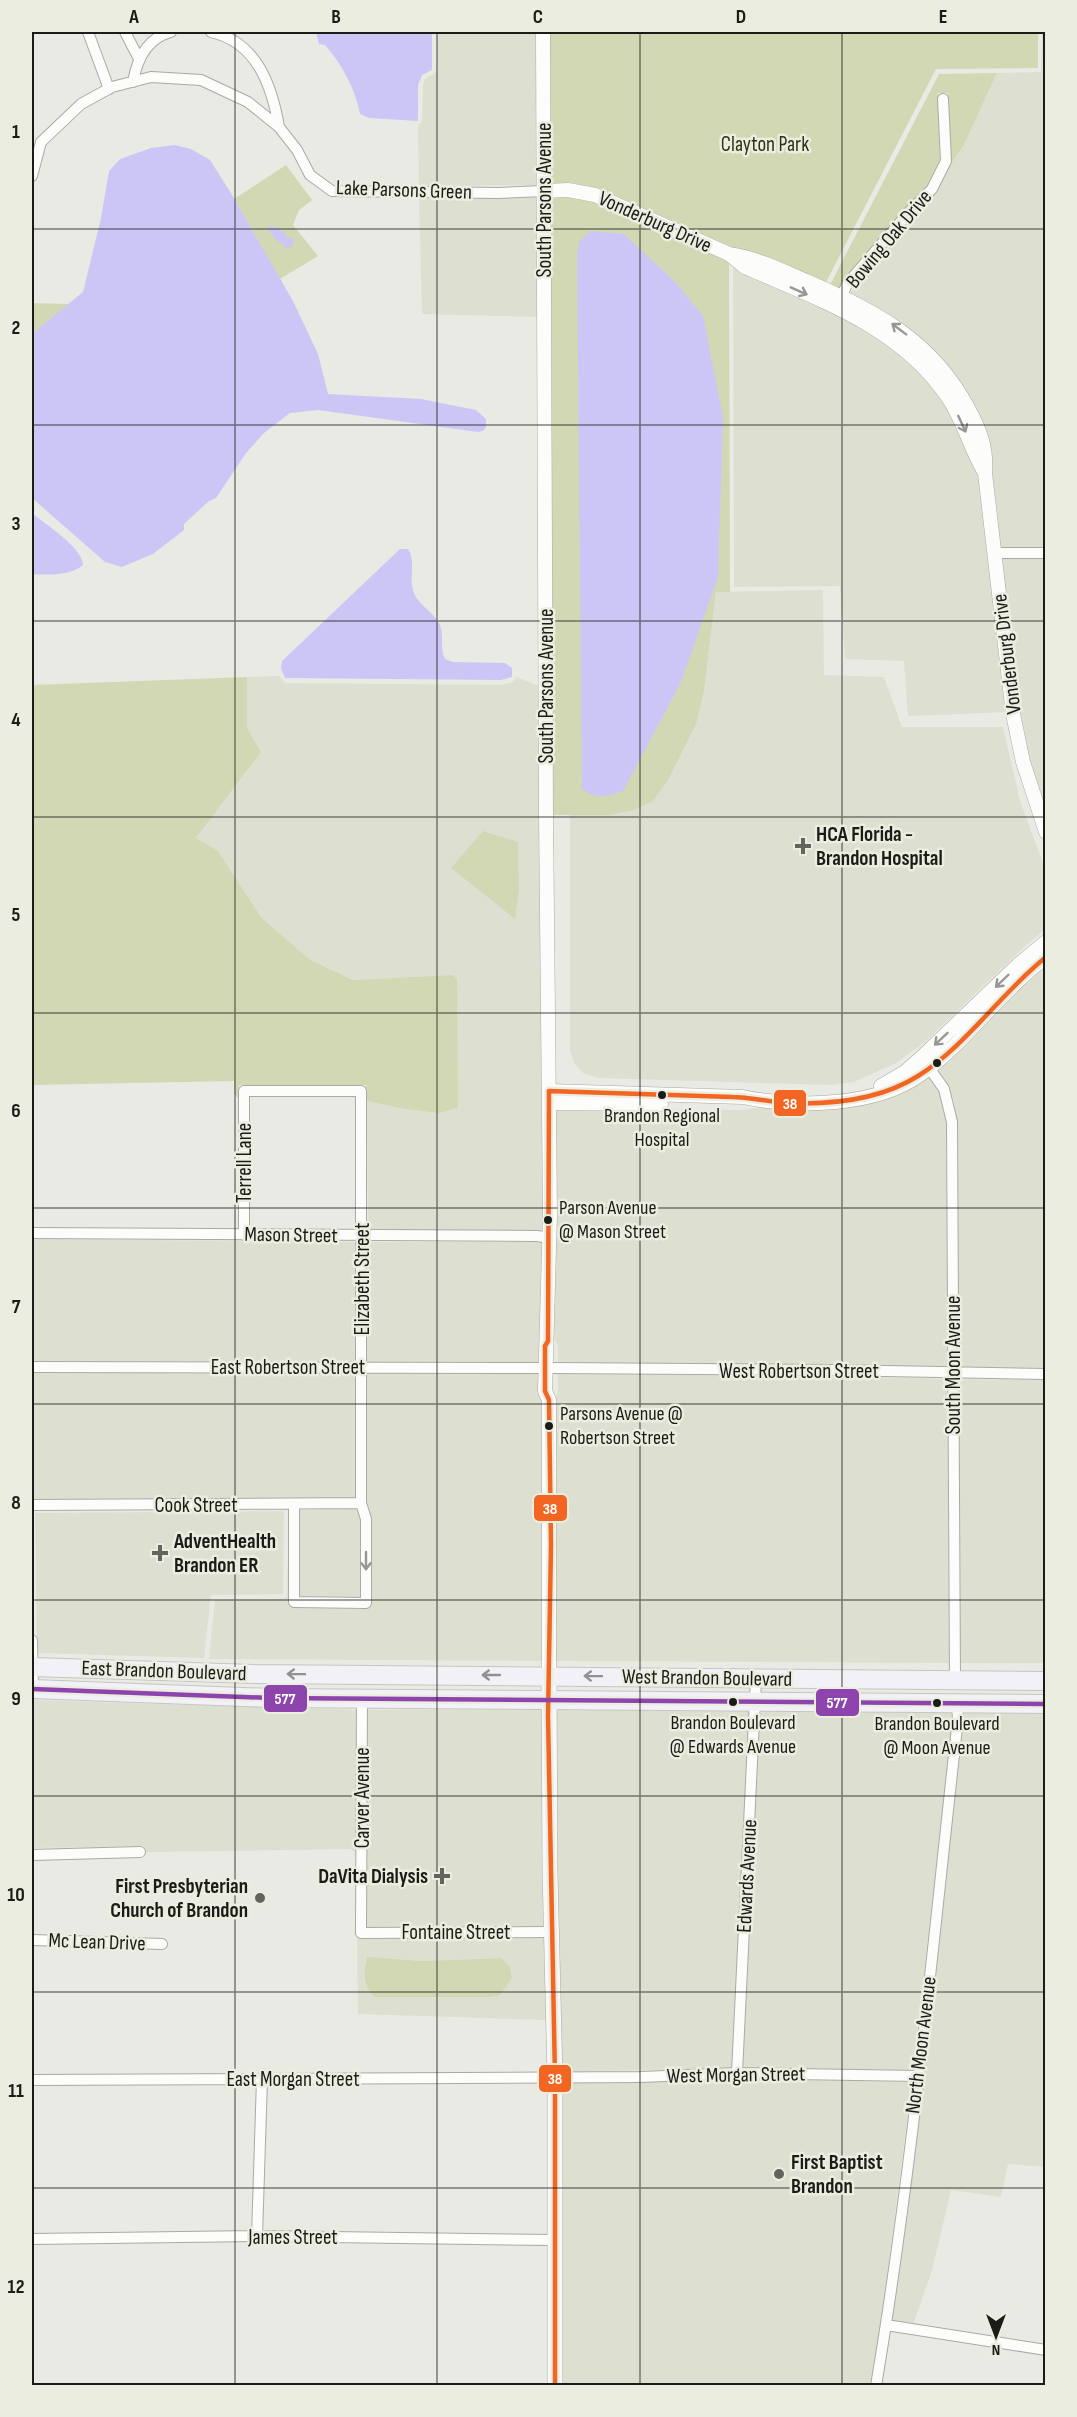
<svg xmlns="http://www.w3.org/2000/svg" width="1077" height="2417" viewBox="0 0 1077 2417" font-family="'Sofia Sans Condensed',sans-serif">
  <rect width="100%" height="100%" fill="#e9eae3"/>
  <path fill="#dde0d1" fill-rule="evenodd" d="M437,32h99l1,153 -118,1 -1,-49v-11l4,-5 1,-35 2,-7 10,-6 2,-3z
    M1042,32h3v515h-45l-8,-73 -87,-148 -56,-32 64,-79 51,-70 33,-72 44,-1z
    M539,197l1,120 -118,-3 -3,-116z
    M733,265l10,7 92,42 53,29 34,30 24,31 34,71 28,237 -100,4 -4,-55 -59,-2 -5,-73 -106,1z
    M1001,559h44v257l-23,-84z
    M823,590l1,85 60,2 18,50h101l17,74 25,67v61l-22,19 -98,94 -29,21 -42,19 -23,3 -232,-7 -16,-5 -9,-10 -4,-12v-236h40l94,-124 12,-99z
    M279,676l6,7 216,2 12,-3 4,-5 24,10 4,543h-177l-1,-129 37,8 35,4 19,-5 -5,-133 -100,5 -44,-21 -48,-42 -43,-66 -22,-13 65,-86 -14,-24v-51z
    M1045,964v404l-87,-1 -1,-246 -4,-24 -16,-29z
    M929,1075l10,17 7,30 2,245 -116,-3 -168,1 -106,-3v-16l-5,-9 2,-228 188,1 19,-3 111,-5 14,-4z
    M32,1239l324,3 1,120 -325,-1z
    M367,1242h178l-5,120h-173z
    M32,1373h325l-1,125 -324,2z
    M367,1373l173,1 3,30 1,257 -335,-2 6,-59 68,-1 4,-2 2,-87v92l5,6 71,1 6,-6 -5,-101z
    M558,1374l274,2 116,3 1,284 -394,-2v-261l3,-9z
    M958,1379l87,1v283h-86z
    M357,1509l4,11v77l-61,-1 -1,-86z
    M284,1511l-1,83 -72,1 -7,63 -167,-5 -2,-140z
    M32,1700l325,10 -1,156v-13l-5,-4 -200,3h-6l-1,-6 -112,2z
    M752,1708l-5,41 -15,319 -172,4 -7,-363z
    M762,1708l192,4 -41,358 -170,-2 15,-324z
    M543,1709l3,217 -179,1v-217z
    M964,1712l81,1v454l-37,-3 -7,33 -50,-7 -19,81 -19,53 -21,-4 31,-243z
    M546,1937l1,83 -189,-6 -1,-75zM367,1957l56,4 79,-3 8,10 2,10 -147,-14z
    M737,2079l175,3 -31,242 -10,61 -311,1v-303z"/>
  <path fill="#d2d8b3" d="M544,32h494v36l-102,1 -113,219 -94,-34 1,338h-14l-12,99 -8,33 -28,56 -15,21 -19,9 -24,5h-64z
    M997,73l-33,72 -16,23 3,-8 -3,-67h-10l2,66 -12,26 -60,66 -25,29 -4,9 -9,-4 109,-211z
    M286,165l26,35 -13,10 -6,15 25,31 -38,23 -46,-80z
    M32,303l38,1 -38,30z
    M247,677v51l14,24 -65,86 22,13 43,66 48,42 44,21 100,-5 4,4 1,129 -19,5 -35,-4 -37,-8 -1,-16h-127l-1,13 -4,-4v-13l-202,4v-400z
    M483,831l35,11 1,48 -4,29 -64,-51z
    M367,1957l56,4 79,-3 8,9 2,11 -12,17 -8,2h-117c-12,-10 -12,-25 -8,-40z"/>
  <path fill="#ccc6f6" d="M316,32h116v38l-10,5 -4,10v36l-49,-3 -9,-4c-4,-24 -19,-51 -35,-69l-6,-1z
    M175,145l16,4 19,11 19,30 64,111 25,53 10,40 93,5 55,11 10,9v8l-3,4 -5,1 -160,-22 -28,3 -26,20 -18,20 -30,45 -7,3 -25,23v6l-31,24 -31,13 -17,-5 -73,-64v-164l51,-42 18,-74 8,-47 11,-12 31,-11z
    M269,226l11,2v3l5,1 2,6 7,1 -2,8 -7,1 -3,-5 -7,-3 -2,-6 -5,-3z
    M591,231l33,3 51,48 28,34 20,101 -5,160 -37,105 -58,109c-17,6 -27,8 -41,-2l-5,-532 2,-15z
    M32,513c13,11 51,35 51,52 -13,11 -36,10 -51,9z
    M400,549h8c8,12 1,27 5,41 4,15 19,20 26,33 6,12 0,24 6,36l8,3 52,1 7,5v9l-11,3 -216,-2 -4,-10 1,-7z"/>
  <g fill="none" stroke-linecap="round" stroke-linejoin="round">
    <g stroke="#a9aaa4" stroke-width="12">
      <path id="minor" d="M88,32l21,57
        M125,32l14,27
        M211,32c46,10 61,54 68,95
        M133,82c4,-23 14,-44 38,-50
        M32,176l9,-34 40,-38 31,-17 39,-10 50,3 47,22 31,25 18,23 13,25 22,16 166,2 46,-2
        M839,303l8,-19 63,-73 22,-22 14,-28 -3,-62
        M995,553h51
        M925,1062l19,27 8,33 3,559
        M32,1233l505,3 13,2
        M244,1235v-144h117v412l5,16v84l-72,-1v-98
        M32,1367l513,1
        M553,1368l279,2 214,4
        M32,1505l329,-2
        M32,1640l1,49
        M362,1698l-1,235 190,-1
        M32,1855l108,-3
        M32,1940l130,4
        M737,2073l19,-394
        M32,2080l609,-3 96,-4 181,3
        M257,2236l5,-157
        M32,2239l225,-3 297,4
        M886,2325l160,25
        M876,2386c37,-221 57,-445 82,-667l-1,-15"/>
    </g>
    <g stroke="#a9aaa4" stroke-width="15">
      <path id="tertiary" d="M543,32l3,783 4,399 -5,177 4,9v276
        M544,191l24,-1 27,5 134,59 16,13c75,33 157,60 204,132 15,23 22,51 36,74
        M729,254c27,4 52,16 77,27 68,29 126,59 162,127 12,22 19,40 17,65l28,241 10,48 23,70
        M881,1086l24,-14 16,-14 97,-93 28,-23
        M549,1091l194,6c52,11 134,10 178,-23 46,-33 79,-83 125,-117
        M549,1103l112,1"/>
    </g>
    <g stroke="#a9aaa4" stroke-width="16">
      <path id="secondary" d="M549,1676l1,196 5,206v308"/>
    </g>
    <g stroke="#c5c6c2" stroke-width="20">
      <path id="trunk" d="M32,1667l223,7 791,7
        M32,1689l239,9 775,6"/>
    </g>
    <use href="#minor" stroke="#fcfcfb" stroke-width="10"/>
    <use href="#tertiary" stroke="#fcfcfb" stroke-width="14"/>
    <use href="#secondary" stroke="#f8f8f9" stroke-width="15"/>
    <use href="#trunk" stroke="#f2f1f6" stroke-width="18"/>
    <g stroke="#ebede0" stroke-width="9">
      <path id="bus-1" d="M555,2386v-308l-7,-362 3,-171 -2,-145 -4,-9v-45l3,-5 1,-250c61,2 122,4 183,6 18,0 36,5 54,6 46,2 94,-3 132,-27 48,-30 83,-83 128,-119"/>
    </g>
    <g stroke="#ebede0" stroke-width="9">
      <path id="bus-2" d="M32,1689l239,9 775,6"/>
    </g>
    <use href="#bus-1" stroke="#f26522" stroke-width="4.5"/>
    <use href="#bus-2" stroke="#8e44ad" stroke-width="4.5"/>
  </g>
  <defs><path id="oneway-shaft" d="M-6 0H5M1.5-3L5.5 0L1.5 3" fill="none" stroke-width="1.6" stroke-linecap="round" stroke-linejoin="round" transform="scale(1.5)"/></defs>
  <g stroke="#979794">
    <use href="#oneway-shaft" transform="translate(799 291) rotate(24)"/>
    <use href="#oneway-shaft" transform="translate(899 329) rotate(-143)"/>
    <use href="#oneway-shaft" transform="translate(962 424) rotate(65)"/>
    <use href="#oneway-shaft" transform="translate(1002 981) rotate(136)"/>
    <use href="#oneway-shaft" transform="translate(941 1039) rotate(137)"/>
    <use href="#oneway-shaft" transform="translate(366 1561) rotate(90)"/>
  </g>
  <g stroke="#919192">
    <use href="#oneway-shaft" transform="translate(296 1674) rotate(-179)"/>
    <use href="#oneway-shaft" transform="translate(491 1675) rotate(-180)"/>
    <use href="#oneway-shaft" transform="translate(593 1676) rotate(-179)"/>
  </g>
  <path fill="none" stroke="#1b1c17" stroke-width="1.5" stroke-opacity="0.55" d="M235,32v2354M437,32v2354M640,32v2354M842,32v2354M32,229h1014M32,425h1014M32,621h1014M32,817h1014M32,1013h1014M32,1208h1014M32,1404h1014M32,1600h1014M32,1796h1014M32,1992h1014M32,2188h1014"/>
  <g fill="#63645e" stroke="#ebede0" stroke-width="2">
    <path d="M800 837h6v6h6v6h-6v6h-6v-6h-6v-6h6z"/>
    <path d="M157 1544h6v6h6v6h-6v6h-6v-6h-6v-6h6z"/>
    <path d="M439 1867h6v6h6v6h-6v6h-6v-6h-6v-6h6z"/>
    <circle cx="260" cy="1898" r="6"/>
    <circle cx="779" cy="2174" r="6"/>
  </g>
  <g fill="#1b1c17" stroke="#ebede0" stroke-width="2">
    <circle cx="937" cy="1063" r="5"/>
    <circle cx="662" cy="1095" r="5"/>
    <circle cx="548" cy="1220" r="5"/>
    <circle cx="549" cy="1426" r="5"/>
    <circle cx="733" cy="1702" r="5"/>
    <circle cx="937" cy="1703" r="5"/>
  </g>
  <g text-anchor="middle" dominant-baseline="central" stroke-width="5" stroke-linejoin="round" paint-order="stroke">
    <g font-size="20" fill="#1b1c17" stroke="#ebede0">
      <text x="662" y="1116">Brandon Regional<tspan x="662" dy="24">Hospital</tspan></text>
      <text x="559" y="1208" text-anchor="start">Parson Avenue<tspan x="559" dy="24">@ Mason Street</tspan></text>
      <text x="560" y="1414" text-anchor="start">Parsons Avenue @<tspan x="560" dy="24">Robertson Street</tspan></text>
      <text x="733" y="1723">Brandon Boulevard<tspan x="733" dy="24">@ Edwards Avenue</tspan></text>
      <text x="937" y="1724">Brandon Boulevard<tspan x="937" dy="24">@ Moon Avenue</tspan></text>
    </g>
    <g font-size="21" fill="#2f3211" stroke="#ebede0">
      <text x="765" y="144">Clayton Park</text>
    </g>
    <g font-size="21" fill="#1b1c17" stroke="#ebede0">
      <text transform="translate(404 190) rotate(2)">Lake Parsons Green</text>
      <text transform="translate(544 200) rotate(-90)">South Parsons Avenue</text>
      <text transform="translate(655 222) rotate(24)">Vonderburg Drive</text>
      <text transform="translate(889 239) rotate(-50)">Bowing Oak Drive</text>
      <text transform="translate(1007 654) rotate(-97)">Vonderburg Drive</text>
      <text transform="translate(546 686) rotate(-90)">South Parsons Avenue</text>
      <text transform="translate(244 1163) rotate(-90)">Terrell Lane</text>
      <text transform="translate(291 1235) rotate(1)">Mason Street</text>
      <text transform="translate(362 1279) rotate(-90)">Elizabeth Street</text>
      <text transform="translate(953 1365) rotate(-90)">South Moon Avenue</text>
      <text x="288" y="1367">East Robertson Street</text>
      <text x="799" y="1371">West Robertson Street</text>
      <text x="196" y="1505">Cook Street</text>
      <text transform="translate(164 1671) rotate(2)">East Brandon Boulevard</text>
      <text transform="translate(707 1678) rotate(1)">West Brandon Boulevard</text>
      <text transform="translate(362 1798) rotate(-90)">Carver Avenue</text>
      <text transform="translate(747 1876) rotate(-87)">Edwards Avenue</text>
      <text x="456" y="1932">Fontaine Street</text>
      <text transform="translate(97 1942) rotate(2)">Mc Lean Drive</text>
      <text transform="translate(921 2045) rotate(-83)">North Moon Avenue</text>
      <text transform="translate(736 2075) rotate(-1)">West Morgan Street</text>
      <text x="293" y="2079">East Morgan Street</text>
      <text x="293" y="2237">James Street</text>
    </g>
    <g font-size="21" font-weight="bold" fill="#1b1c17" stroke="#ebede0" text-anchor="start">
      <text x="816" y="834">HCA Florida -<tspan x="816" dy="24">Brandon Hospital</tspan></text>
      <text x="174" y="1541">AdventHealth<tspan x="174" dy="24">Brandon ER</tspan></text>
      <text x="428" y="1876" text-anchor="end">DaVita Dialysis</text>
      <text x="248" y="1886" text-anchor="end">First Presbyterian<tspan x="248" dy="24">Church of Brandon</tspan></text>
      <text x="791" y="2162">First Baptist<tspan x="791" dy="24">Brandon</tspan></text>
    </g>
  </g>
  <g stroke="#ebede0" stroke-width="2">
    <rect x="773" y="1089" width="34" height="28" rx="6" fill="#f26522"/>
    <rect x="533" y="1494" width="35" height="28" rx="6" fill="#f26522"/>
    <rect x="263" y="1684" width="45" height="29" rx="6" fill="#8e44ad"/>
    <rect x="815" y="1688" width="45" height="29" rx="6" fill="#8e44ad"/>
    <rect x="538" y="2064" width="34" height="29" rx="6" fill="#f26522"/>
  </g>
  <g font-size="16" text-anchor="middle" font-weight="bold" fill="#fff">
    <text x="790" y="1109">38</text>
    <text x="550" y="1514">38</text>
    <text x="285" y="1704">577</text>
    <text x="837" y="1708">577</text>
    <text x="555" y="2084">38</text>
  </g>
  <rect width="1077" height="2417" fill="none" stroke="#ebede0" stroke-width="66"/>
  <g transform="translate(996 2336) rotate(180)" stroke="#ebede0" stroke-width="4.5" paint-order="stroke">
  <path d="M0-4.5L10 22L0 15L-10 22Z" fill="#1b1c17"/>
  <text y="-9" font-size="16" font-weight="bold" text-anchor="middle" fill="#1b1c17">N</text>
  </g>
  <rect x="33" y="33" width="1011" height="2351" fill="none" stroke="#1b1c17" stroke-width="2"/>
  <g font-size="20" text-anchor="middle" font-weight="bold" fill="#1b1c17">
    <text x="134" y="23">A</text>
    <text x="336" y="23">B</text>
    <text x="538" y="23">C</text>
    <text x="741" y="23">D</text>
    <text x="943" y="23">E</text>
    <text x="16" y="138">1</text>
    <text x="16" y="334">2</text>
    <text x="16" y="530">3</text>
    <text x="16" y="726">4</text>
    <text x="16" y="921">5</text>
    <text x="16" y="1117">6</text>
    <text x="16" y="1313">7</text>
    <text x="16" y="1509">8</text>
    <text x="16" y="1705">9</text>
    <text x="16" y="1901">10</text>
    <text x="16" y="2097">11</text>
    <text x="16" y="2293">12</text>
  </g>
</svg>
